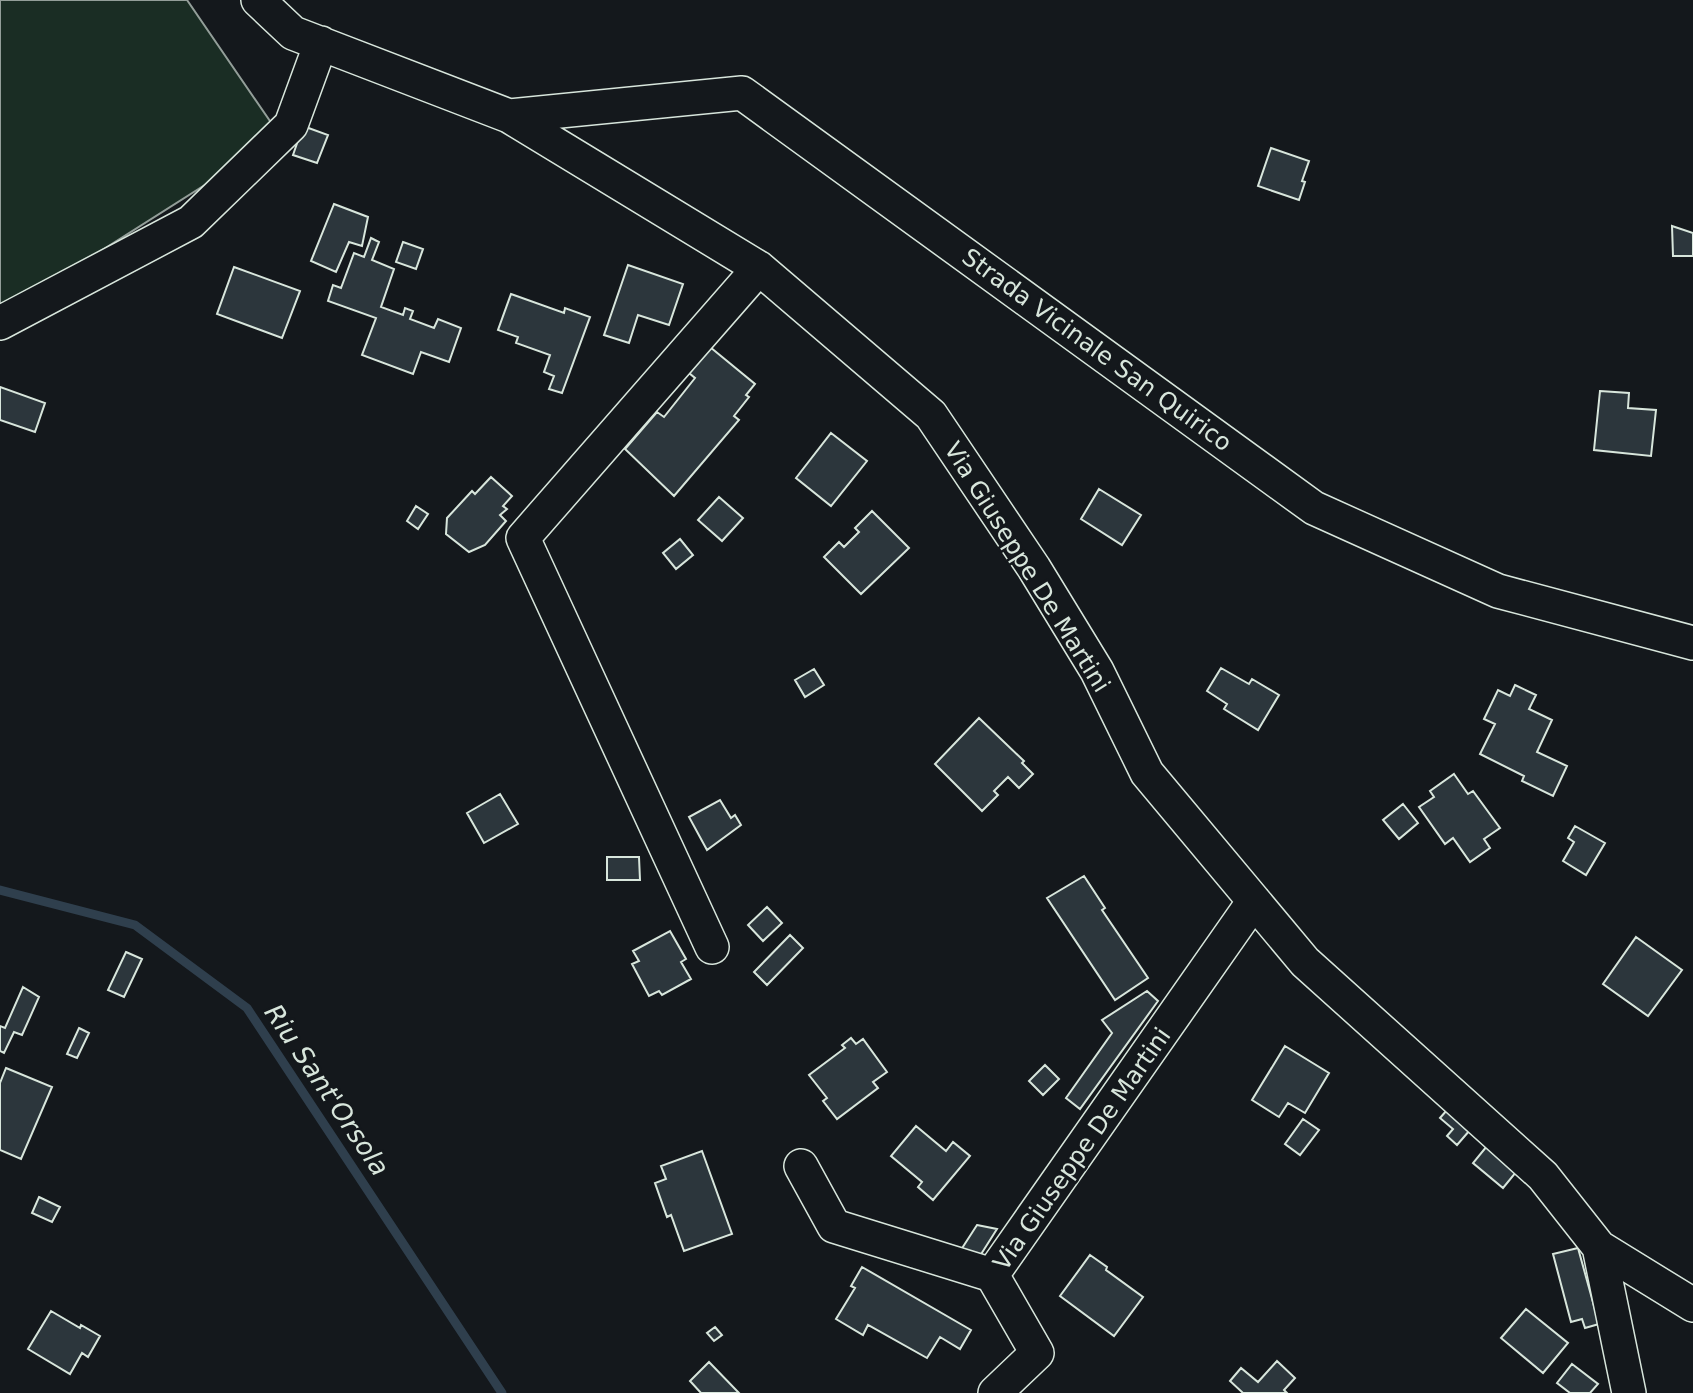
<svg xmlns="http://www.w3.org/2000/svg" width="1693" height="1393" viewBox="0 0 1693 1393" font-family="'DejaVu Sans',sans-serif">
  <rect width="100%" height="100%" fill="#14181c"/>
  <path fill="#1a2d24" stroke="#939e99" stroke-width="2" d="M0,0h187l85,124 -31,38 -241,153z"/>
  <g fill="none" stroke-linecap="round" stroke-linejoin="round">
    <path stroke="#2f3f4d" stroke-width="9" d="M0,890l135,35 112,83 255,385"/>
  </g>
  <path fill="#2c363c" stroke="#d8e6dc" stroke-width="2" d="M303,126l25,9 -11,28 -24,-8z
    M1271,148l38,13 -7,20 3,1 -6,18 -41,-14z
    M334,204l34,13 -6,29 -13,-4 -13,30 -25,-11z
    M1672,226l21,7v23h-20z
    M371,238l8,4 -7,18 22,9 -13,38 22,8 2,-7 8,3 -3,8 24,9 4,-9 23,9 -12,34 -28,-10 -8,22 -51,-19 14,-37 -48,-17 5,-16 8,3 13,-35 10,4z
    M403,242l20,7 -7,20 -20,-7z
    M628,265l55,19 -14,41 -31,-10 -9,28 -25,-8z
    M234,267l66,24 -18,47 -65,-24z
    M511,294l53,19 1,-5 25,9 -28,76 -13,-4 5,-13 -10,-4 6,-17 -34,-12 2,-6 -20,-7z
    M710,347l45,37 -9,11 3,2 -15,19 5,4 -65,76 -49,-47 32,-37 7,5 31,-39 -6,-5z
    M0,387l45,16 -10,29 -35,-12z
    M1600,391l29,2 -1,15 28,2 -5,46 -57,-6z
    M831,433l36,28 -36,45 -35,-28z
    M491,477l21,19 -9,10 4,3 -7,6 6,6 -21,24 -16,7 -23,-18 1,-16 24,-26 1,-1 3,3z
    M1099,489l42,26 -19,30 -41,-26z
    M719,497l24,21 -21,23 -24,-21z
    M416,506l12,8 -10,15 -11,-8z
    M872,511l37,37 -48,46 -37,-37 15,-15 5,5 15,-15 -4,-4z
    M680,539l13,16 -17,14 -13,-16z
    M1221,668l28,16 3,-5 27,16 -21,35 -34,-21 3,-5 -20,-13z
    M814,669l10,16 -19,12 -10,-17z
    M1515,685l21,10 -7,14 23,11 -15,32 30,14 -14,30 -31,-15 2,-5 -44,-22 15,-30 -11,-5 14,-29 12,6z
    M979,718l45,43 -2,2 11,11 -14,14 -11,-11 -14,14 4,4 -16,16 -47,-47z
    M1454,774l14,20 5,-3 27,37 -16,11 6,9 -20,14 -17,-24 -8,6 -26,-37 15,-10 -4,-6z
    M500,794l18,30 -34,19 -17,-30z
    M720,800l11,18 4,-3 6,10 -34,25 -18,-33z
    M1403,804l15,19 -19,16 -16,-19z
    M1575,826l30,17 -19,32 -23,-14 11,-19 -6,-4z
    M607,857h32l1,23h-33z
    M1084,876l21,32 -3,2 46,68 -33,22 -68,-102z
    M767,907l15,16 -19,18 -15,-16z
    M670,931l16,28 -5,3 10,17 -29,16 -3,-4 -10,5 -17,-32 7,-3 -6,-10z
    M790,935l13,13 -36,37 -13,-13z
    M1636,937l46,33 -34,46 -45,-32z
    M126,952l16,7 -18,38 -16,-7z
    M23,987l16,10 -17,38 -8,-3 -10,21 -4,-2v-25l5,2z
    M1147,991l11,10 -78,108 -14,-11 46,-65 -10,-13z
    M79,1028l10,5 -12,25 -10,-4z
    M851,1038l5,6 7,-5 24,33 -14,10 5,6 -41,31 -14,-18 4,-3 -18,-23 36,-27 -3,-3z
    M1285,1046l44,27 -24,40 -17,-10 -9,14 -27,-17z
    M1045,1065l14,14 -16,16 -14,-14z
    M6,1068l46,19 -31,72 -21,-9v-67z
    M1447,1110l23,20 -13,15 -10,-9 6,-7 -13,-11z
    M1303,1119l16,11 -19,25 -15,-11z
    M916,1126l30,25 7,-9 17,14 -37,44 -15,-13 4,-5 -31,-26z
    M1487,1146l30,25 -14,17 -30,-25z
    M702,1151l30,83 -48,17 -13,-36 -4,2 -12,-34 11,-4 -5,-13z
    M39,1197l21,10 -8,15 -20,-9z
    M977,1225l20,4 -19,30 -21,-3z
    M1578,1248l21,76 -14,4 -3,-9 -11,3 -18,-68z
    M1090,1255l17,12 -1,3 37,27 -29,39 -54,-40z
    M862,1267l109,63 -11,19 -20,-12 -13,21 -59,-33 -5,10 -27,-16 19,-31 -4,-2z
    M1526,1309l42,34 -25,30 -42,-35z
    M51,1311l29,17 1,-3 19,11 -12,21 -6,-4 -12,21 -42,-25z
    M715,1327l7,8 -8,6 -7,-8z
    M1277,1361l18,17 -11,12 3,3h-44l-13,-12 11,-13 17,14z
    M709,1362l30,31h-38l-11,-12z
    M1572,1364l26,20 -8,9h-20l-13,-10z"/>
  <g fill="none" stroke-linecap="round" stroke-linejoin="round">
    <g stroke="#d8e6dc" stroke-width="36">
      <path id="minor" d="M258,0l35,33 216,83 250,152 172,147 103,153 63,103 50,102 158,189 238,214 56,71 94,58
        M509,116l233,-23 572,415 184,83 195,52
        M0,323l191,-101 100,-97 30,-82
        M712,947l-189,-409 236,-270
        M801,1166l33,60 158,49
        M1599,1247l30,146
        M995,1393l42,-40 -45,-78 262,-374"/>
    </g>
    <use href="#minor" stroke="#14181c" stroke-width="33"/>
  </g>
  <g text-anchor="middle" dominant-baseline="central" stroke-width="5" stroke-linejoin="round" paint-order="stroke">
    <g font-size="24" fill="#d8e6dc" stroke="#14181c">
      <text transform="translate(1097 350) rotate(36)">Strada Vicinale San Quirico</text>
      <text transform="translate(1027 567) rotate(58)">Via Giuseppe De Martini</text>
      <text transform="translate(1082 1149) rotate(-55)">Via Giuseppe De Martini</text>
    </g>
    <g font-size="26" font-style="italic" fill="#d8e6dc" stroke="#14181c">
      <text transform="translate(327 1090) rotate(56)">Riu Sant'Orsola</text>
    </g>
  </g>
</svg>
